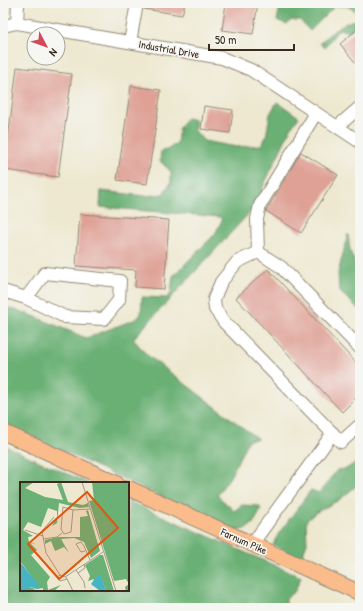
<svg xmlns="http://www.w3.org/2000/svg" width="363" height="611" viewBox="0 0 363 611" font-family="'Patrick Hand',sans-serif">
  <rect width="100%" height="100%" fill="#f6f6f2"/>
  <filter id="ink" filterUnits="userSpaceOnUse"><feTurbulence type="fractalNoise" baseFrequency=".025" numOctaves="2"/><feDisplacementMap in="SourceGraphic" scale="8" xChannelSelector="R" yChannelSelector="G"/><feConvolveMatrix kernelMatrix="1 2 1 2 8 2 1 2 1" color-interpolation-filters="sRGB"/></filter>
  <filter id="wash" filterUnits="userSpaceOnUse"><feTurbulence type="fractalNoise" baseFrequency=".012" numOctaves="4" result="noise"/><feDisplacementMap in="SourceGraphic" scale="16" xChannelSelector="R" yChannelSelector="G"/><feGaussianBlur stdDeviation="0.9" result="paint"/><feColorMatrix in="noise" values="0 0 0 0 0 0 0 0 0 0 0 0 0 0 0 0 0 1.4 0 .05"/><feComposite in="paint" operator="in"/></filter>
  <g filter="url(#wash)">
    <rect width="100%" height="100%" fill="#ede8cf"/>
    <path fill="#6bb075" stroke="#536d4a" d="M281,3h79v11l-13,-8h-12l-25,25 -10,-11h-8l-6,4 -9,-4z
      M360,15v7l-12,10 -9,-3 -15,19 -4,-5c12,-11 21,-20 38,-24z
      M277,102l22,15 -8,11 -39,82 -119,129 14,16 111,84 -10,1 -18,37 -13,18 17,16 8,-6 17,1 2,4c-8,14 -9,19 -26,21l-232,-108v-117l28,9 55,23 50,-19 5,-5 1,-17 25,1 4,-5 2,-17 42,-42 7,-14 -2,-3 -120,-10 1,-16 44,5 18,-2 8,-12v-10l-11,-11 1,-10 6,-1 10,-7 2,-15 7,-10 10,2 -2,10 10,11 33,6 25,-2 4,-8 4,-23z
      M348,234l2,16 10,28v32l-21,-19 -1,-18z
      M3,445l85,38h-67v107h107v-89l173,76 -6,14 -9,7v10h-283z
      M360,460v23l-21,17 -24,13 -9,8 1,22 -6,15 -28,-13 6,-12 32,-43 8,3 18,-23 9,-1z"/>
    <g id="blocks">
      <path fill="#dfa196" d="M144,3h41l-3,12 -38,-6z
        M226,3h32l-5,31 -31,-4z
        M360,27v41l-20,-24z
        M17,67l55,7 -14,103 -54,-7z
        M131,86l30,4 -14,94 -30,-4z
        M204,106l29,4 -3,23 -29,-4z
        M301,152l37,23 -37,58 -35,-22z
        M80,214l89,6 -5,69 -29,-2 1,-17 -60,-4z
        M268,269l92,98v27l-18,18 -106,-114z"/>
    </g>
  </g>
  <g filter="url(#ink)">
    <use href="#blocks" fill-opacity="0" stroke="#948976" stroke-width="1"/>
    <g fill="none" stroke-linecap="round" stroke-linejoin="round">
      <g stroke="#948976" stroke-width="14">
        <path id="minor" d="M17,23l1,-20
          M3,26l14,-3 205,35 29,12 109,72
          M130,42l7,-39
          M337,127l23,-20
          M258,252l-1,-33 3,-14 56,-92
          M3,291l23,7 39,19 39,2 15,-19 1,-19 -75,-8 -19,25
          M360,348l-79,-81 -23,-15 -21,10 -16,20 -7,17 1,10 9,13 117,120 19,-17
          M252,544l81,-111"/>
      </g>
      <g stroke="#948976" stroke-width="17">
        <path id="major" d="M3,432l113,51
          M128,488l232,105"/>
      </g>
      <use href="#minor" stroke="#fff" stroke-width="12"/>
      <use href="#major" stroke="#fabc8b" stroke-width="15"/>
    </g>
  </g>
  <g text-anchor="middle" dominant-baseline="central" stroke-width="3.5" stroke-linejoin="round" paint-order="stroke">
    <g font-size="11" fill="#3b2a1e" stroke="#f6f6f2">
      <text transform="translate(169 49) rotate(10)">Industrial Drive</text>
      <text transform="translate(244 541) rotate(24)">Farnum Pike</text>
    </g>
  </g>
  <g transform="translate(20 482)">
    <rect width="109" height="109" fill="#ede8cf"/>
    <path d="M0,0h14l-9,6 20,9 18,3 -6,-16 4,-2 7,20 15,3 5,-2 1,4 -9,1 -21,-5 -2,20 -5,3 5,-9v-6l-9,-3 -7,19 -13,-5 -5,8 10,6 -5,1 1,5 7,2 -6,-1 7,7 -6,5 19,22 -3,5 1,8 13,-5 -7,6h-11v-3l-17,3 3,-4 7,2 2,-4 -18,-24zM72,0h37v109h-3l-1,-4 4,-3 -3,-5 -12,2 -25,-80 5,-1zM68,28l12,41 -9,7 -7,-16 -10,-4 -13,1 8,14 -5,-6 -9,4 -4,-10 -6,3v-4l13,-3h22v-20l8,-1 -2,-5zM80,73h3l11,36h-8l-5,-14 -9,9 2,-7 -6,2 2,-5 -5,-11z" fill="#6bb075"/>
    <path d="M0,80l19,23 -1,4 -8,-2 -4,4h-6zM78,93l3,1 5,15h-6l-9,-7z" fill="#47b4c3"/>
    <path fill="none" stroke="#a69c88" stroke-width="1" d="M62,0l34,109M53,28l-10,-3 -2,22 3,5 7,-2 2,-22 17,-1M34,35l-12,14 4,22 14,22 5,2 38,-25M5,48l18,6M23,57l14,-2 5,-4M65,69l-4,1 -5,-8 5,-2 3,4 6,14M56,88l8,12 1,6M58,91l7,-5 -1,-4M40,93l-3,2 3,4 7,-2M46,95l7,14"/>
    <path fill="#df570d" fill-opacity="0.15" stroke="#df570d" stroke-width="2" d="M67,10l31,36 -59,51 -31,-35z"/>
    <rect width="109" height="109" fill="none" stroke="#3b2a1e" stroke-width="2"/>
  </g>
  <rect width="363" height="611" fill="none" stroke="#f6f6f2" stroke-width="16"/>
  <g transform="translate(46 46) rotate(131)"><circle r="19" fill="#f6f6f2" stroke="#aba49d"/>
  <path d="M0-3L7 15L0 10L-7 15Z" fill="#d1495b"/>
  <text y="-6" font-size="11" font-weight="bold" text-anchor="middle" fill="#3b2a1e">N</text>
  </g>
  <path d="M209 44v6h85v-6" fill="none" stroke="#3b2a1e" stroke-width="2"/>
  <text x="215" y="44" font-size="12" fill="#3b2a1e" stroke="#f6f6f2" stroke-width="3" paint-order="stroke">50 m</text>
</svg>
